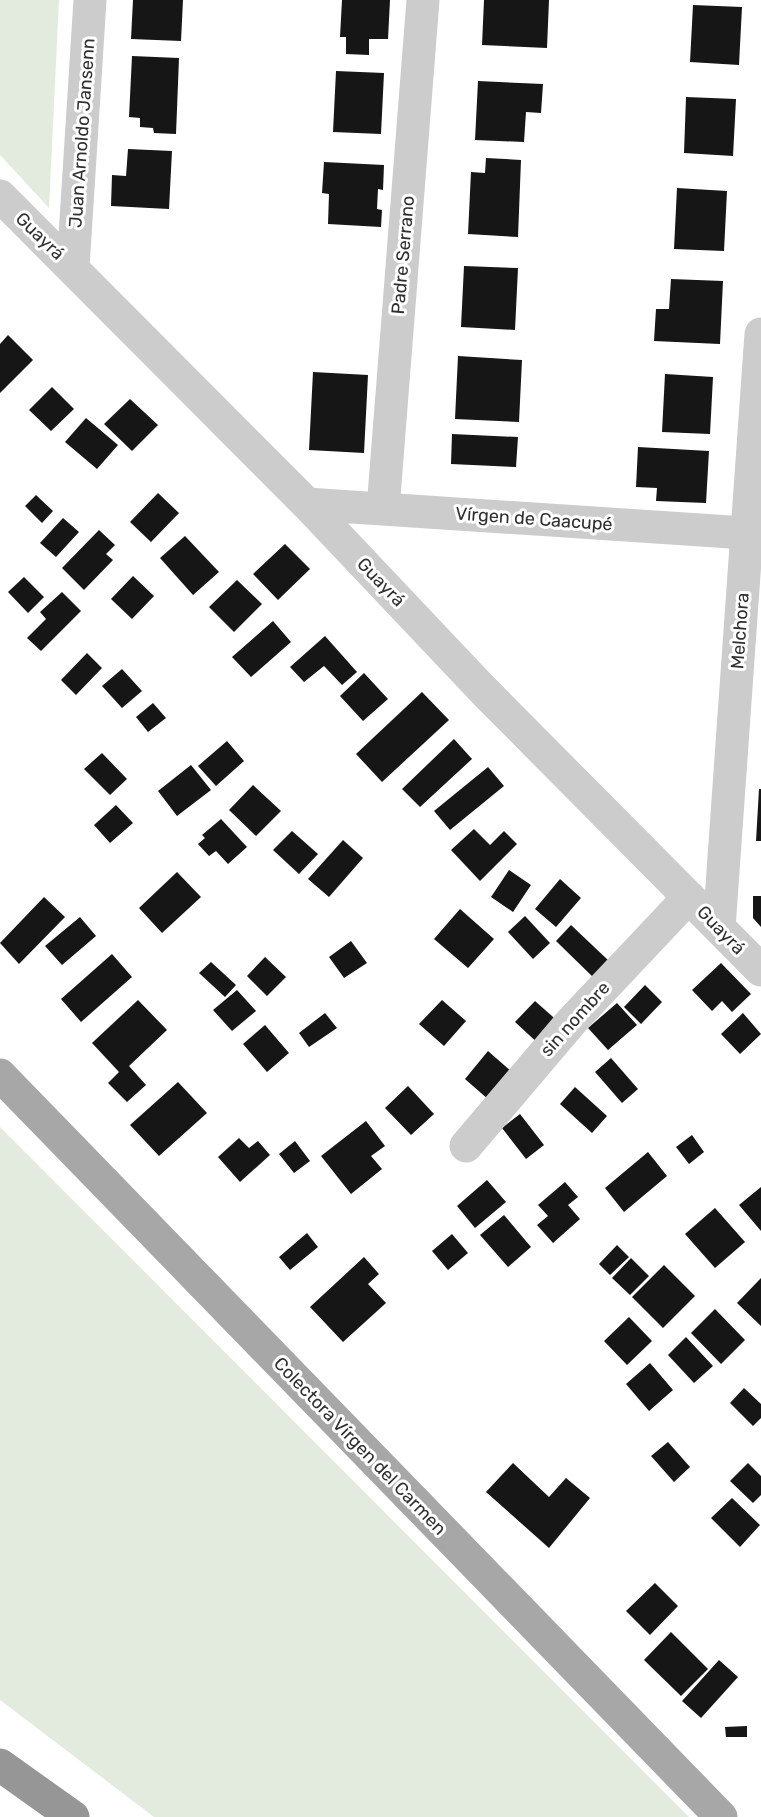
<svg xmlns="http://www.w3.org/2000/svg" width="761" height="1817" viewBox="0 0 761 1817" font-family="Rubik,sans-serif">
  <rect width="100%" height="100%" fill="#fff"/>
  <path fill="#e3ebde" d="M0,0h59l-10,208 -49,-53z
    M0,1127l689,690h-535l-154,-117z"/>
  <path fill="#161616" d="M133,0h50l-2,41 -50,-2z
    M342,0h48l-2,39h-19v16l-23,-1v-17h-6z
    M484,0h65l-2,48 -65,-3z
    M693,5l49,2 -3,58 -49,-3z
    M132,56l47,2 -3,76 -22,-1 -1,-5 -13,-1v-9l-11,-1z
    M336,71l48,2 -3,61 -48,-2z
    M478,81l65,3 -2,29 -15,-1 -2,30 -49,-2z
    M686,97l50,2 -3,57 -49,-3z
    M128,149l44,2 -3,58 -58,-3 1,-31 14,1z
    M486,158l35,2 -3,77 -50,-3 3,-62 14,1z
    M324,162l60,3 -1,25 -5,-1 -1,20 5,1 -1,17 -53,-3 1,-30 -7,-1z
    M677,188l50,3 -3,60 -50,-2z
    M464,266l54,2 -3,62 -54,-3z
    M671,279l52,2 -3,63 -66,-3 2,-32h13z
    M8,335l25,25 -33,33v-49z
    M458,356l64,4 -3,62 -64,-3z
    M313,372l55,3 -4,78 -55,-3z
    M665,374l48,3 -3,57 -48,-2z
    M52,387l22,22 -23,22 -22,-21z
    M130,399l28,26 -26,26 -28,-27z
    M86,418l32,27 -21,24 -32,-27z
    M452,434l66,3 -2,30 -65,-3z
    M638,447l71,4 -3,52 -50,-2 1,-13 -21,-1z
    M158,493l21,20 -28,29 -21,-20z
    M36,495l17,16 -11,12 -17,-17z
    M63,518l16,14 -23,25 -16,-14z
    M99,530l16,15 -9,9 7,6 -29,30 -22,-22z
    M185,536l34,36 -26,23 -33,-37z
    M285,544l25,25 -32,31 -25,-26z
    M133,576l21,20 -22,23 -21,-20z
    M24,577l20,20 -16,16 -20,-21z
    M237,580l25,24 -28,28 -25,-25z
    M62,592l19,19 -40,40 -14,-13 19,-19 -6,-7z
    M273,621l18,21 -40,35 -19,-20z
    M325,636l32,36 -15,13 -18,-19 -20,16 -14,-15z
    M87,653l15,15 -26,27 -15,-15z
    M122,669l20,22 -20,17 -20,-22z
    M364,673l24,26 -25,22 -23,-25z
    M422,692l27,28 -67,62 -26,-28z
    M153,703l13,15 -18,14 -12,-15z
    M454,739l18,20 -52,48 -18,-18z
    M227,741l17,20 -28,25 -18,-20z
    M102,753l25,26 -17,16 -26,-26z
    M191,765l20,25 -34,26 -19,-25z
    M488,767l16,19 -54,44 -16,-19z
    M253,785l28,26 -25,25 -27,-26z
    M759,789h2v52h-5z
    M116,805l17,18 -23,20 -16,-18z
    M221,819l26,28 -19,17 -12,-13 -7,5 -11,-12 7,-6 -3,-3z
    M474,829l16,16 14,-14 13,13 -37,37 -29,-31z
    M292,831l26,23 -19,20 -26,-24z
    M343,840l20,18 -34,39 -21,-18z
    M509,870l22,15 -18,27 -22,-15z
    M177,872l24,25 -39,36 -23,-25z
    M560,879l21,19 -25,29 -21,-18z
    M753,896h8v31l-8,-9z
    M44,897l21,20 -46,47 -19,-21z
    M460,909l34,30 -26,29 -34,-29z
    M525,916l25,27 -17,16 -25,-27z
    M80,917l16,19 -34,29 -17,-19z
    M571,925l39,37 -15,17 -39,-38z
    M351,941l16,22 -23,15 -15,-21z
    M112,954l20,23 -51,45 -20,-23z
    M265,957l21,20 -19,19 -20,-20z
    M211,962l25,23 -11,12 -26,-24z
    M721,963l30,31 -19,18 -10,-11 -10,10 -20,-21z
    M645,985l17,17 -21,22 -17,-17z
    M237,990l19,21 -24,20 -19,-21z
    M138,1000l29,30 -38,36 17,19 -19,17 -19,-19 11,-11 -27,-29z
    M442,1000l24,21 -22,25 -25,-22z
    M535,1001l26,23 -20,22 -26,-24z
    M617,1003l20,22 -29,25 -20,-22z
    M325,1013l12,15 -28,19 -10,-14z
    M743,1013l18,21 -21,20 -19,-20z
    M265,1025l24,28 -22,19 -24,-28z
    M488,1051l25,22 -24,27 -24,-21z
    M611,1058l27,31 -16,14 -27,-31z
    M178,1082l29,31 -48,43 -29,-31z
    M408,1086l26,28 -23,21 -26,-27z
    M575,1087l32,29 -15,17 -32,-29z
    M520,1114l24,31 -18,14 -24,-31z
    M366,1121l19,25 -14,10 11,13 -31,25 -30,-38z
    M692,1135l12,17 -15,12 -13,-17z
    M239,1138l10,10 9,-7 12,14 -30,27 -22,-25z
    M295,1141l15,20 -16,12 -15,-19z
    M648,1152l19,24 -43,36 -19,-24z
    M487,1180l19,22 -31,26 -18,-22z
    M565,1182l13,15 -10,8 12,14 -27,24 -16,-18 11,-9 -10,-11z
    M761,1187v44l-22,-26z
    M715,1208l30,34 -30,26 -30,-34z
    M504,1215l27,32 -23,20 -28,-32z
    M307,1233l11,14 -28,23 -11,-13z
    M452,1234l16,19 -20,17 -16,-19z
    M617,1245l12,12 -19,18 -11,-11z
    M364,1257l15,17 -11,10 18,19 -43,39 -33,-35z
    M631,1258l18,18 -19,19 -18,-17z
    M664,1265l31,31 -32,32 -31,-31z
    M761,1278v48l-24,-23z
    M715,1309l30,31 -24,24 -30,-31z
    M629,1317l23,24 -25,24 -23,-24z
    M686,1337l27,29 -19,17 -26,-28z
    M650,1363l23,27 -24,21 -23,-27z
    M744,1388l17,16v14l-8,8 -23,-23z
    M668,1442l22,25 -16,15 -23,-26z
    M513,1463l36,34 17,-19 24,20 -41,50 -63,-56z
    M748,1463l13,13v19l-8,8 -23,-22z
    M732,1498l28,27 -20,22 -29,-29z
    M655,1583l23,23 -28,29 -24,-24z
    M671,1632l37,37 -27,27 -37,-36z
    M719,1660l19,17 -37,41 -19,-17z
    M747,1726v11h-21l-1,-10z"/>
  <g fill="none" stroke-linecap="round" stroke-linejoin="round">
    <path stroke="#ccc" stroke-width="33" d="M0,196l307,308 177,187 277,279
      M73,267l17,-267
      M307,504l454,30
      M383,509l40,-509
      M719,928l42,-594
      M466,1146l106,-125 117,-124"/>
    <path stroke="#a7a7a7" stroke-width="33" d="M0,1075l721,742"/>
    <path stroke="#969696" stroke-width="33" d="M0,1765l73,52"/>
  </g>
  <g text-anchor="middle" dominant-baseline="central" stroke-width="6" stroke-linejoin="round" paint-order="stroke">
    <g font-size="18" fill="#2f2f2f" stroke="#fff">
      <text transform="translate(82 133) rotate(-86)">Juan Arnoldo Jansenn</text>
      <text transform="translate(40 236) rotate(44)">Guayrá</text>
      <text transform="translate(403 255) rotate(-85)">Padre Serrano</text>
      <text transform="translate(534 519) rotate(4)">Vírgen de Caacupé</text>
      <text transform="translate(381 582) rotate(46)">Guayrá</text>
      <text transform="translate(740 631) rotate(-86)">Melchora</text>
      <text transform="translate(721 930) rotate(46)">Guayrá</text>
      <text transform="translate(575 1019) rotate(-48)">sin nombre</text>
      <text transform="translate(360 1446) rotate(46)">Colectora Vírgen del Carmen</text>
    </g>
  </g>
</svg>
